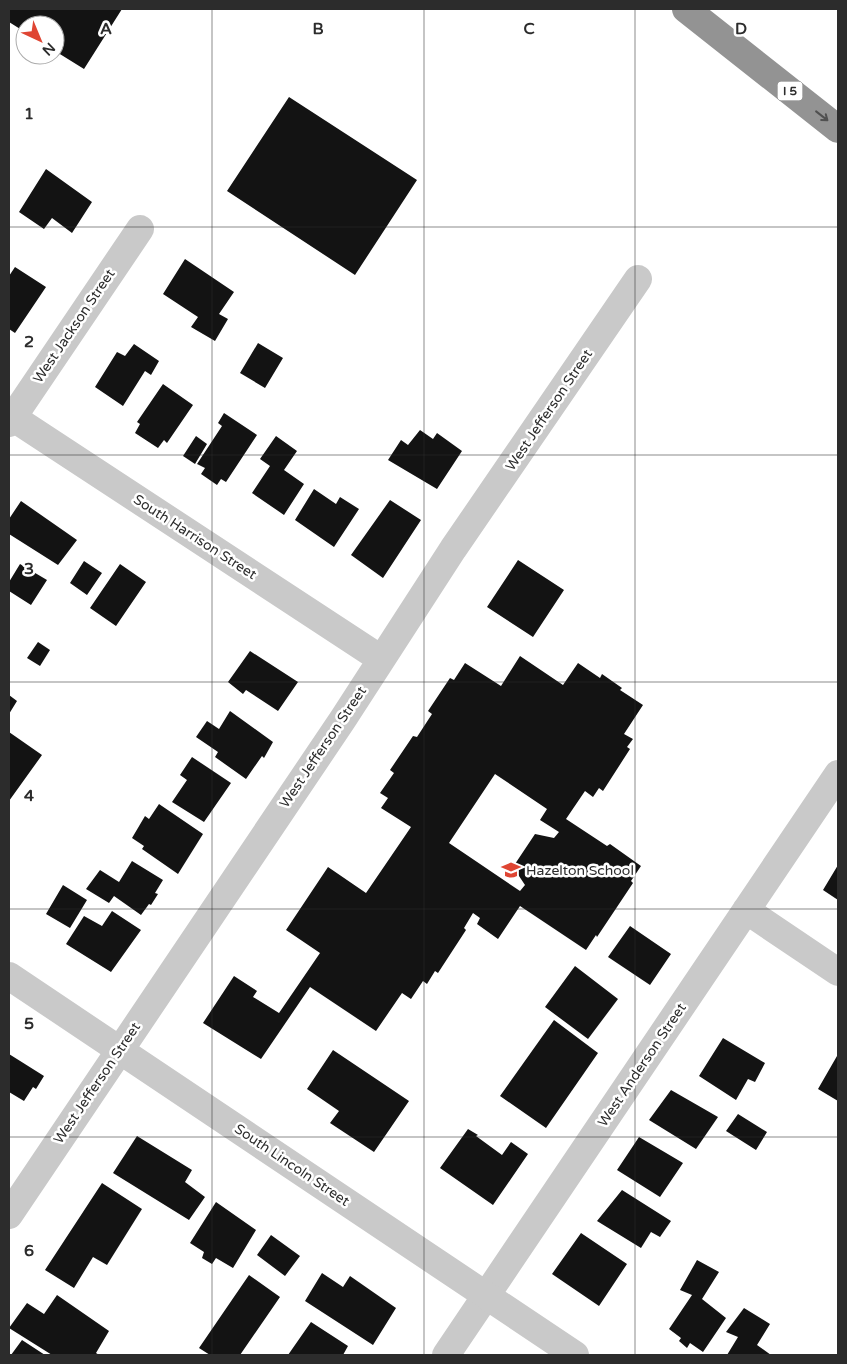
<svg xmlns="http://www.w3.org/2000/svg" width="847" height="1364" viewBox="0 0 847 1364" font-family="'Varela Round',sans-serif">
  <rect width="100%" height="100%" fill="#fff"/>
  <path fill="#131313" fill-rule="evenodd" d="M9,9h113l-38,60 -29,-18v-26h-30v7l-16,-10z
    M289,97l128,83 -62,95 -128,-84z
    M46,169l46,33 -20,31 -20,-15 -8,11 -25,-17z
    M185,259l49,33 -15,22 9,5 -13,22 -24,-14 7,-10 -35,-23z
    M15,267l31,20 -31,46 -6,-4v-53z
    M258,343l25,15 -18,30 -25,-15z
    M134,344l25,17 -8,14 -6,-4 -22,35 -28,-19 22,-35 8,4z
    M163,384l30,21 -26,38 -3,-3 -6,8 -23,-15 5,-9 -3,-2z
    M224,413l33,22 -31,47 -5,-3 -4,6 -16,-11 4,-6 -8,-4 25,-38 -4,-3z
    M420,430l13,9 4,-6 25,18 -25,38 -49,-29 13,-20 7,5z
    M196,436l11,8 -12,20 -12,-8z
    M276,436l21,15 -13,19 20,14 -20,31 -32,-22 18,-27 -10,-7z
    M314,489l22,15 4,-7 19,12 -25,38 -39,-27z
    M390,500l31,20 -38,58 -32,-23z
    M21,501l56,39 -19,25 -49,-31v-15z
    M518,560l46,30 -31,47 -46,-30z
    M84,561l18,12 -15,22 -17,-12z
    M20,564l27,16 -16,25 -22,-14v-9z
    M120,564l26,18 -30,44 -26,-18z
    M38,642l12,8 -10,16 -13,-8z
    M250,651l48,31 -20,29 -32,-21 -3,4 -15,-12z
    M520,656l43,29 15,-22 22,15 2,-4 20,14 -2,2 23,15 -19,29 9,5 -6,8 3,2 -27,42 -4,-3 -6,9 -8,-6 -19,28 41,27 3,-2 31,22 -10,15 2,2 -36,54 -1,-2 -10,15 -66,-44 -22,33 -21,-15 3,-6 -7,-5 -9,15 2,2 -28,43 -3,-2 -8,13 -4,-3 -12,18 -9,-6 -26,38 -66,-44 -49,72 -58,-36 31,-47 23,15 -4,6 26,16 41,-60 -34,-23 42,-63 38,26 45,-66 -30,-19 7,-10 -8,-5 14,-20 -4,-3 23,-34 4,1 15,-23 -4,-3 22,-33 4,2 11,-17 36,23zM495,774l52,35 -7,11 19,12 -5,6 -19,-4 -22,33 12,18 -5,6 -71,-48z
    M9,695l8,6 -8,13z
    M230,711l43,31 -9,16 -2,-2 -16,23 -31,-22 3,-5 -22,-15 11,-16 12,8z
    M9,732l33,23 -33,46z
    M192,757l39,26 -27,39 -32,-20 15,-22 -7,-5z
    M159,804l44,30 -25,40 -36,-25 2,-3 -12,-8 13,-22 4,3z
    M132,861l31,19 -8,13 3,1 -7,11 -2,-1 -8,11 -27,-19 -5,7 -23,-14 14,-19 19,12z
    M838,865v35l-15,-10z
    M63,885l24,15 -17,28 -24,-14z
    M112,911l29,19 -30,42 -45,-28 18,-28 18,10z
    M630,926l41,28 -21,31 -42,-28z
    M575,966l43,33 -30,40 -43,-32z
    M554,1020l44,33 -52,75 -46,-32z
    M723,1038l42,25 -10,19 -7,-3 -12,21 -37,-24z
    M333,1050l76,51 -35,51 -44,-29 9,-12 -32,-22z
    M9,1054l35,22 -8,13 -3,-2 -9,14 -15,-9z
    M837,1056l1,1v44l-20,-12z
    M671,1090l47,27 -22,32 -47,-29z
    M738,1114l29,18 -11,18 -30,-19z
    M468,1129l10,6 -2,1 26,19 9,-13 17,12 -35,51 -53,-37z
    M137,1136l55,34 -7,12 20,15 -16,23 -76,-47z
    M639,1137l44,26 -23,34 -43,-27z
    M102,1183l40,26 -35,56 -14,-8 -19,31 -29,-18z
    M622,1190l49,31 -11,16 -9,-5 -10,16 -44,-27z
    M216,1202l40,28 -23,38 -17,-10 -4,6 -10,-6 2,-6 -14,-9z
    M581,1233l46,31 -28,42 -47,-32z
    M271,1235l29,21 -15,20 -28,-21z
    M697,1260l22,12 -17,27 24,19 -23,34 -13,-9 -3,5 -8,-7 2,-3 -12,-9 23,-34 -12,-5z
    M322,1273l21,14 7,-11 46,32 -23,37 -68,-44z
    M249,1275l31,22 -40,58h-30l-11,-7z
    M57,1295l52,36 -13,22 3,2h-47l-43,-27 18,-25 17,11z
    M744,1308l26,16 -13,21 14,10h-44l11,-18 -12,-5z
    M311,1322l37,24 -5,9h-55z
    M22,1340l23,15h-34z"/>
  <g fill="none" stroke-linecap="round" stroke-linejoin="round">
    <path stroke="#c9c9c9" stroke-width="28" d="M9,415l372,244
      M9,423l131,-194
      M746,910l92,62
      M9,1215l334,-496 110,-170 185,-270
      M446,1355l392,-581"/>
    <path stroke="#c9c9c9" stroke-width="28" d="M9,976l566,379"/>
    <path stroke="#939393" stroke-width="28" d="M686,9l152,120"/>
  </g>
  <defs><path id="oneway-shaft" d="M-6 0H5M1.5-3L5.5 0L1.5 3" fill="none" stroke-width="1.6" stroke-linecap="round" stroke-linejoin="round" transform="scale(1.25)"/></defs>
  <use stroke="#505050" href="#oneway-shaft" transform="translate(822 116) rotate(38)"/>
  <path fill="none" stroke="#2c2c2c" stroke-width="1" stroke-opacity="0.55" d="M212,9v1346M424,9v1346M635,9v1346M9,227h829M9,455h829M9,682h829M9,909h829M9,1137h829"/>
  <defs>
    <g id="school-bare" transform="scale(1.5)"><path d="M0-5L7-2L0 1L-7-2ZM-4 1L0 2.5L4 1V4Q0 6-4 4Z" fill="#df4533" stroke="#fff" stroke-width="2.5" paint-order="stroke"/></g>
  </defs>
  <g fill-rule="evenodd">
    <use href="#school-bare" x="511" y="870"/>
  </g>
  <g text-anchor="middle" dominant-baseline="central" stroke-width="5" stroke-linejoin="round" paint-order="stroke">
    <rect fill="#fff" stroke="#6b6b6b" stroke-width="1" x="777.5" y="81.5" width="25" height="19" rx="4"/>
    <g font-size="12" font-weight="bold" fill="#2c2c2c">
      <text x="790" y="91">I 5</text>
    </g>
    <g font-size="14" fill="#2c2c2c" stroke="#fff">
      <text transform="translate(74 326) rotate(-56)">West Jackson Street</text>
      <text transform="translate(549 410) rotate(-56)">West Jefferson Street</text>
      <text transform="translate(195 537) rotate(33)">South Harrison Street</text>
      <text transform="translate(323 747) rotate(-56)">West Jefferson Street</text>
      <text transform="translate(642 1065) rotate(-56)">West Anderson Street</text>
      <text transform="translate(97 1083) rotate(-56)">West Jefferson Street</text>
      <text transform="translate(292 1165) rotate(34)">South Lincoln Street</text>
    </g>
    <g font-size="14" fill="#2c2c2c" stroke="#fff" text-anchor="start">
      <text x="526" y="870">Hazelton School</text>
    </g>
  </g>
  <g font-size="16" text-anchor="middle" font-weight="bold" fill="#2c2c2c" stroke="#fff" stroke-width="5" stroke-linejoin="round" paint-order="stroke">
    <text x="106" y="34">A</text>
    <text x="318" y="34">B</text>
    <text x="529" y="34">C</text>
    <text x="741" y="34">D</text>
    <text x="29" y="119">1</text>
    <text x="29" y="347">2</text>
    <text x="29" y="574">3</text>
    <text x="29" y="801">4</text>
    <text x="29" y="1029">5</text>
    <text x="29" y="1256">6</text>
  </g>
  <rect width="847" height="1364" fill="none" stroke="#2c2c2c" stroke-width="20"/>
  <g transform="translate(40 40) rotate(136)"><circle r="24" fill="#ffffff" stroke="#ababab"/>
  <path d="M0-4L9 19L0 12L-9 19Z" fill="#df4533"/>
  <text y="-8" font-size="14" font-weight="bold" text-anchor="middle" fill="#2c2c2c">N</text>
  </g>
</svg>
